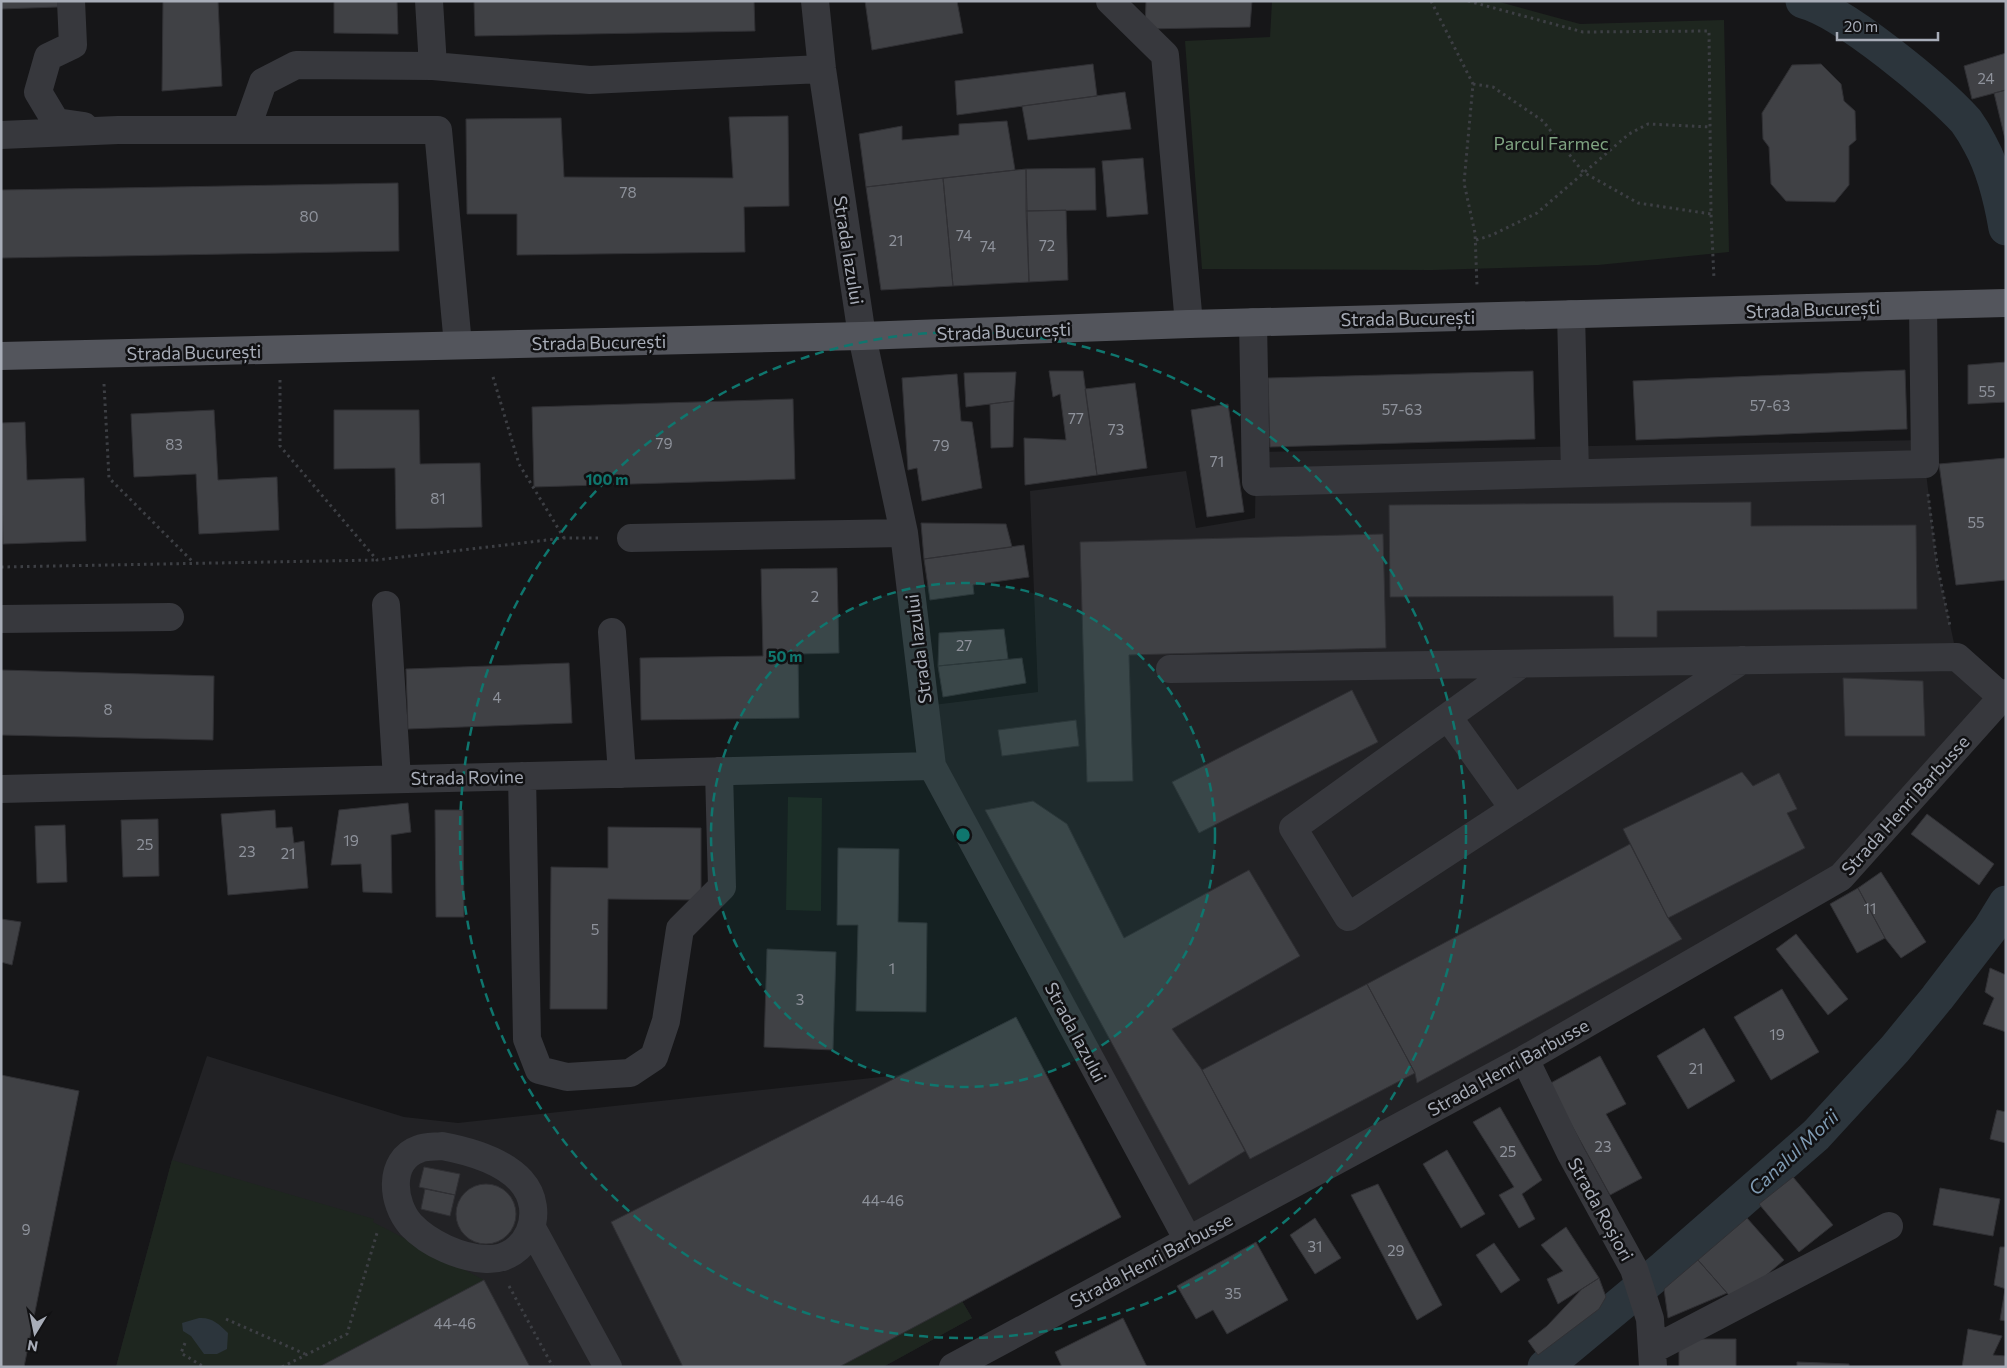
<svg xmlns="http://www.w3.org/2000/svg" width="2007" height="1368" viewBox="0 0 2007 1368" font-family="Commissioner,sans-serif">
  <rect width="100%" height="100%" fill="#161618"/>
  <path fill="#222225" d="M1925,440v24l12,100 20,93 45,40 -161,180 -653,363 -256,-474 -7,-60 113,-14 -8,-201 156,-20 10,57 59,-10 1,-66z
    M1016,1017l105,200 -159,84 10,17 -89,49h-767l56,-207 35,-104 197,61 54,6 441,-48z"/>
  <path fill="#1e261f" d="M1272,1h224l84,23 144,-4 5,232 -131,13 -166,5 -230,-1 -17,-228 85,-4z
    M788,797l34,1 -1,113 -35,-1z
    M172,1160l202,59 -1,3 111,58 -165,87h-203z
    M962,1301l10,17 -89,49h-44z"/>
  <path fill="#2c353c" d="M199,1318c13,-1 20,6 29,15l-1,16 -10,5h-13l-13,-18 -8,-5 -1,-8z"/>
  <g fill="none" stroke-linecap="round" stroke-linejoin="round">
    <path stroke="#2c353c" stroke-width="35" d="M1803,1c40,10 135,89 163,120 5,7 10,15 14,23 14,25 21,55 26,84
      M1545,1367l119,-99 152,-133 79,-86 42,-51 53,-69 16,-26"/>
  </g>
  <path fill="#404145" stroke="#303034" d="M1,1h57v6l-57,2z
    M163,1h55l4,85 -60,5z
    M334,1h63l1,33 -64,-1z
    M474,1h280l1,30 -280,5z
    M865,1h92l6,32 -91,17z
    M1146,1h106l-2,26 -105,2z
    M2006,53v37l-34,9 -8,-33z
    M1093,64l4,32 -140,19 -2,-34z
    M1821,64l20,20 3,17 11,10 1,29 -7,6v39l-14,17 -49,-1 -15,-17 -2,-37 -6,-8 -1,-26 30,-48z
    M2006,90v53l-12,-50z
    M1125,92l6,37 -103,11 -6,-34z
    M788,116l1,90 -45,1 1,45 -228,3v-41h-50l-1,-95 95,-1 3,59 169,1 -4,-61z
    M1007,121l8,49 -149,17 -7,-53 43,-8v14l57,-5v-11z
    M1143,158l5,56 -41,3 -5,-56z
    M1095,168l1,42 -70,1v-42z
    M1026,169l3,113 -76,4 -10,-108z
    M943,178l10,108 -72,4 -15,-103z
    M398,183l1,68 -398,7v-68z
    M1066,210l2,70 -39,2 -3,-71z
    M2006,362v40l-38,2v-39z
    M1905,370l2,59 -271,11 -3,-59z
    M1049,371h34l14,104 -72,10 -1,-47 42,2 -6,-46 -7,3z
    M1533,371l2,68 -265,8 -2,-69z
    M1016,372l-2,29 -48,6 -2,-34z
    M957,374l4,47 11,1 10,66 -60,13 -5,-33 -9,2 -6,-92z
    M1135,383l12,85 -50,7 -12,-86z
    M793,399l2,80 -261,8 -2,-80z
    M1014,401l-1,46 -22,1 -1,-44z
    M1228,404l16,108 -37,5 -16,-107z
    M214,410l4,70 59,-3 2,53 -80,4 -3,-60 -62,3 -3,-63z
    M334,410h85l1,54 60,-1 2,64 -86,2 -1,-61 -61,1z
    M25,422l2,58 57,-2 2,63 -83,3 -2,-121z
    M2006,458v122l-50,5 -17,-121z
    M1751,502v24l165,-1 1,84 -260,2v26h-43l-1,-41 -223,1 -1,-92z
    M921,523l85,1 6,23 -88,12z
    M1383,534l3,114 -257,7 4,126 -46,1 -7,-240z
    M1024,545l5,32 -56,8 1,9 -44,6 -6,-41z
    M837,568l2,85 -41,1 1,64 -158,2 -1,-62 123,-2 -2,-87z
    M1004,629l4,30 -70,7 1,-33z
    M1022,658l4,25 -83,14 -5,-31z
    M569,663l3,60 -164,6 -2,-60z
    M1,670l213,6 -1,64 -212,-5z
    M1843,678l80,3 2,55h-80z
    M1352,690l26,52 -179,91 -27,-51z
    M1076,720l3,26 -77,10 -4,-26z
    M1742,772l11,14 26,-13 18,36 -10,4 18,35 -137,70 -45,-89z
    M1033,801l34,23 57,114 125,-68 51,86 -128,73 30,41 43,81 -56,34 -204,-375z
    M408,803l3,29 -20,3 1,58 -29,-1 -2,-28 -30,1 8,-55z
    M275,810l1,18 16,-1 2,16 10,-2 4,47 -80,7 -7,-81z
    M435,810h28l1,107h-28z
    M1927,814l67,50 -15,21 -68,-51z
    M158,819l1,57 -36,1 -2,-57z
    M65,825l2,57 -30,1 -2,-57z
    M608,827l93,1v72l-93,-1 -1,110h-57l1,-142 57,1z
    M1630,844l38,74 14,21 -265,144 -2,-10 -48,-89z
    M838,848l61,1 -1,73 29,1 -1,89 -70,-1 2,-86h-21z
    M1881,872l45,70 -25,16 -16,-20 -27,-50z
    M1858,888l27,50 -28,15 -27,-49z
    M1,919l20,3 -9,43 -11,-3z
    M1796,934l52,65 -20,16 -52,-66z
    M767,949l69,3 -3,98 -69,-3z
    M1990,968l16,7v57l-23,-8 11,-26 -9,-6z
    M1367,984l48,89 -165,86 -48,-89z
    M1782,989l37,63 -48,28 -37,-63z
    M1016,1017l105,200 -282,150h-156l-72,-145z
    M1704,1028l31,53 -47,28 -31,-53z
    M1600,1056l26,48 -20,10 36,64 -32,17 -61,-111z
    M1,1075l78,16 -55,276h-23z
    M1500,1107l42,73 -20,14 13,25 -16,9 -20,-33 15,-8 -41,-65z
    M1997,1110l9,2v31l-16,-4z
    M1447,1150l38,64 -24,14 -38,-64z
    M424,1167l36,7 -5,21 -36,-8z
    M1793,1177l40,48 -34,27 -40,-48z
    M1378,1184l64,121 -25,15 -66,-125z
    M456 1214a30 30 0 1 1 60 0a30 30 0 1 1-60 0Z
    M1940,1188l60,11 -7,37 -60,-11z
    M425,1189l30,6 -5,21 -29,-7z
    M1315,1218l26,40 -26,16 -25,-39z
    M1747,1218l37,42 -49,42 -37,-42z
    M1566,1227l33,51 -41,26 -11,-25 16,-8 -22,-26z
    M1256,1242l32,58 -61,34 -14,-24 -17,9 -19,-33z
    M1494,1243l26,37 -19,13 -25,-38z
    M2000,1247h6v42l-12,-4z
    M1698,1260l29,33 -59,25 -4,-29z
    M1599,1278l7,19 -7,12 -61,46 -10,-14 19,-15 35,-37z
    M484,1280l46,87h-211z
    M2005,1289h1v32l-6,-1z
    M1123,1318l24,49h-85l-7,-15z
    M1968,1329l34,7 -9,19 13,1v11h-44z
    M1679,1339h57v28h-57z
    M1797,1362l52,2v3h-52z"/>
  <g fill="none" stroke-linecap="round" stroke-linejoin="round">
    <path stroke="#3d3f44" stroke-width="3" stroke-dasharray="2.5 4" stroke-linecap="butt" d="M1431,1l42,83 -9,99 11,50 2,53
      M1468,1l115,31 126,-1 2,183 3,65
      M1473,84l20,3 50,34 40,51 55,31 73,11
      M1476,240l16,-5 45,-22 92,-79 19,-10 63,3
      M493,377l26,87 45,74
      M280,380v66l97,114 187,-22h38
      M104,384l5,94 85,85
      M1928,494l9,70 13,62
      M1,567l375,-7
      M509,1286l44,81
      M226,1319l79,35
      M185,1343l-4,10 23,14
      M282,1367l65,-33 30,-101"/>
    <path stroke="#37383d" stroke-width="28" d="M71,1l2,44 -25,12 -10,35 18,30 28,4
      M429,1l4,65
      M815,1l7,68 40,267 42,197 28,233 256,474
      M1110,1l55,54 24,269
      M246,130l17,-48 33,-17 137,1 157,14 232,-11
      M1,135l117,-5h320l20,215
      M1571,314l4,159
      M1253,322l3,160 669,-18 -2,-159
      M631,538l273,-5
      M386,605l11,174
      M1,619l169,-2
      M612,632l10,142
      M1521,664l-228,164 55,89 394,-257
      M1170,669l787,-12 45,40
      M1448,717l66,92
      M522,776l5,263 12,31 28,7 63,-4 24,-16 12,-36 14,-92 42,-42 -3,-116
      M1,789l931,-23
      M1525,1059l45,93 64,117 16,50 3,48
      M442,1146c27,5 60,14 79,35 27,30 7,80 -35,78 -25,-1 -57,-15 -75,-34 -19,-21 -24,-65 8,-76 7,-3 16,-2 23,-3z
      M532,1228l76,139
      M1652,1350l237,-124
      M953,1367l572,-308 316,-182 165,-184"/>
    <path stroke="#53555c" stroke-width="28" d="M1,356l861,-20 327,-12 817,-21"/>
  </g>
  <circle cx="963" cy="835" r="252" fill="#0f766e" fill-opacity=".12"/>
  <g fill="none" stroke="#0f766e" stroke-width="2.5" stroke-dasharray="9 6">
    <circle cx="963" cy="835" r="252"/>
    <circle cx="963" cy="835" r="503"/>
  </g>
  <g text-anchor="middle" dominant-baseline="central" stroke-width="5" stroke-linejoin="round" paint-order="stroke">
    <g font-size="15" fill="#8e929b">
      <text x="1986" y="78">24</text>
      <text x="628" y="192">78</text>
      <text x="309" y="216">80</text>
      <text x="964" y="235">74</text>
      <text x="896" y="240">21</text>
      <text x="1047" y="245">72</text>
      <text x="988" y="246">74</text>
      <text x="1987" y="391">55</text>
      <text x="1770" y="405">57-63</text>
      <text x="1402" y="409">57-63</text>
      <text x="1076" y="418">77</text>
      <text x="1116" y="429">73</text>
      <text x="664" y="443">79</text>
      <text x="174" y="444">83</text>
      <text x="941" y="445">79</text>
      <text x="1217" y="461">71</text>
      <text x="438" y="498">81</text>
      <text x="1976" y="522">55</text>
      <text x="815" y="596">2</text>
      <text x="964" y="645">27</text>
      <text x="497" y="697">4</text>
      <text x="108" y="709">8</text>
      <text x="351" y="840">19</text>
      <text x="145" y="844">25</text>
      <text x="247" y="851">23</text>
      <text x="288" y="853">21</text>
      <text x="1870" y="908">11</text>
      <text x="595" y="929">5</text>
      <text x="892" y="968">1</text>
      <text x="800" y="999">3</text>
      <text x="1777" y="1034">19</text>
      <text x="1696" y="1068">21</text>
      <text x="1603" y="1146">23</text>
      <text x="1508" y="1151">25</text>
      <text x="883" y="1200">44-46</text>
      <text x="26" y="1229">9</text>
      <text x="1315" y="1246">31</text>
      <text x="1396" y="1250">29</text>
      <text x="1233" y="1293">35</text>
      <text x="455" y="1323">44-46</text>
    </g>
    <g font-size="18" fill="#7fa381" stroke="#111113">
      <text x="1551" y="143">Parcul Farmec</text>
    </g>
    <g font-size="18" fill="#a8adb8" stroke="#111113">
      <text transform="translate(849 250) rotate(81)">Strada Iazului</text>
      <text transform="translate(1813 309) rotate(-2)">Strada București</text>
      <text transform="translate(1408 318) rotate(-1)">Strada București</text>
      <text transform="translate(1004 331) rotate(-2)">Strada București</text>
      <text transform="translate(599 342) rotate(-1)">Strada București</text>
      <text transform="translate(194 352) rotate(-1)">Strada București</text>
      <text transform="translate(918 649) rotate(-97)">Strada Iazului</text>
      <text transform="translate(467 777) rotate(-1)">Strada Rovine</text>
      <text transform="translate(1905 805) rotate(-48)">Strada Henri Barbusse</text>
      <text transform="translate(1076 1032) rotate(62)">Strada Iazului</text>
      <text transform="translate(1508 1067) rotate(-29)">Strada Henri Barbusse</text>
      <text transform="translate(1601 1209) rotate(61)">Strada Roșiori</text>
      <text transform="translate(1151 1260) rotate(-28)">Strada Henri Barbusse</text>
    </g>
    <g font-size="19" font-style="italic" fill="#7f9bb3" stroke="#111113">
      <text transform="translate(1793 1152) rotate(-43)">Canalul Morii</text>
    </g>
  </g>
  <circle cx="963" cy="835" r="8" fill="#0f766e" stroke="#111113" stroke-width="2.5"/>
  <g font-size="15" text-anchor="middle" font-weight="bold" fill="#0f766e" stroke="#111113" stroke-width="5" stroke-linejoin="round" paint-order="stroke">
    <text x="607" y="485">100 m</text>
    <text x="785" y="662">50 m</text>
  </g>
  <rect width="2007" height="1368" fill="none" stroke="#a8adb8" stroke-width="5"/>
  <g transform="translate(35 1333) rotate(190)" stroke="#111113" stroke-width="4" paint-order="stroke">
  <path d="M0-4L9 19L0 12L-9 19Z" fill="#a8adb8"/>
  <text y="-8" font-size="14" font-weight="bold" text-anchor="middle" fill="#a8adb8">N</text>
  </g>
  <path d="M1837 32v8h101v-8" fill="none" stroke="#a8adb8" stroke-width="2.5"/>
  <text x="1844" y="32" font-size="15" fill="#a8adb8" stroke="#111113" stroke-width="4" paint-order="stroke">20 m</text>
</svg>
